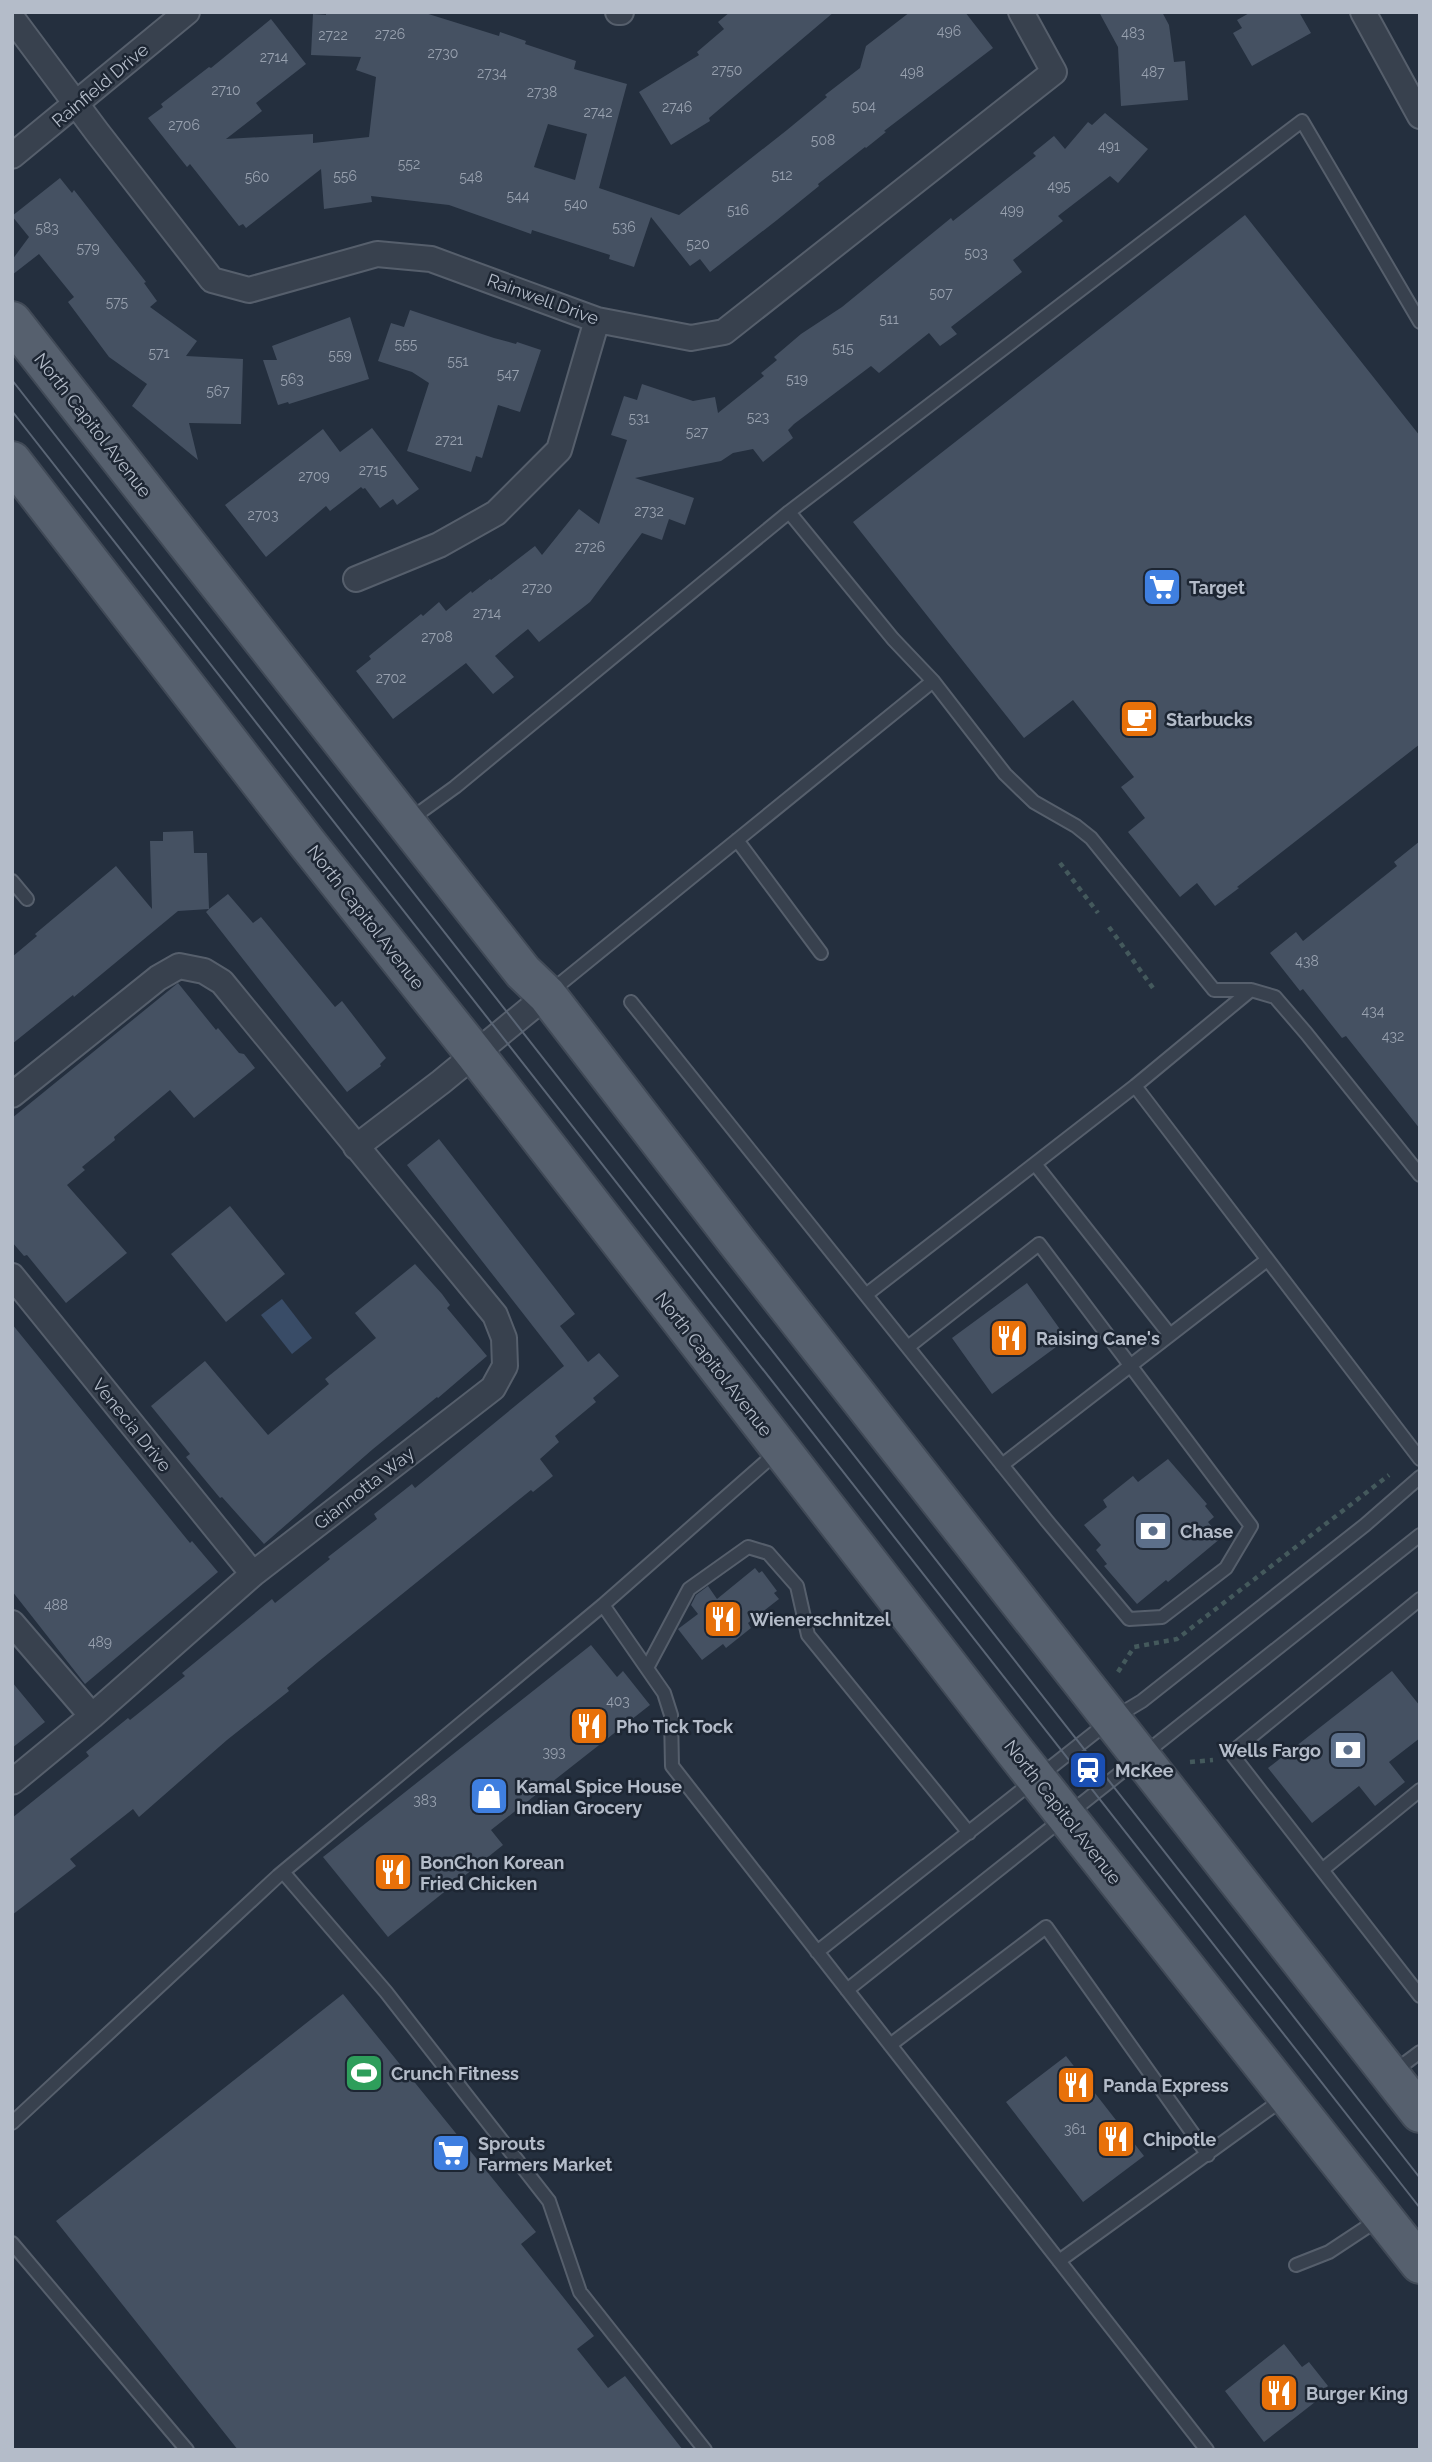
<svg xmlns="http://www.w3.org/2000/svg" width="1432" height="2462" viewBox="0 0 1432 2462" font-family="Raleway,sans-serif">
  <rect width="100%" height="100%" fill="#242f3e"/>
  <path fill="#394c67" d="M282,1299l30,39 -20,16 -31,-39z"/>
  <path fill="#455162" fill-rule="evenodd" d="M326,12h96l77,24 1,-4 26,9 -1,3 51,17 -2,8 53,15 -28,104 80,27 108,-85 40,-33 -2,-2 35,-27 6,-22 44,-34h55l28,36 -109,83 2,1 -20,16 -1,-1 -47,37 1,2 -42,34 -67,52 -10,-13 -10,7 -39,-49 -17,50 -25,-8 1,-4 -78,-25 -1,4 -82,-29 -78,-9 1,6 -48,7 -3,-40 -75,59 -3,-4 -4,2 -49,-62 -3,3 -39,-49 15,-11 -2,-3 48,-37 2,1 60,-49 35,45 -50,39 6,8 -36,28 87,-5v9l56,-6 7,-60 -20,-7 5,-13 -50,-2 2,-41 13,1zM548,124l39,10 -12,46 -41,-13z
    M730,12h104l-125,106 1,3 -39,24 -32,-53 60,-37 -2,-3 27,-23 -6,-7z
    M1099,12h63l7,13 5,37 11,-1 3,39 -67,6 -3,-59z
    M1251,12h48l12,21 -59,33 -19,-33 9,-5 -5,-8z
    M1105,113l43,36 -30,34 -8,-7 -52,40 5,5 -50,39 9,12 -71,55 6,7 -17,12 -11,-13 -50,40 -8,-7 -77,58 -6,6 5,8 -30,24 -10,-13 -20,4 -12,8 -86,17 59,20 -9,27 -16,-6 -7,21 -20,-7 -52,69 -51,40 -11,-13 -33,27 19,21 -21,17 -27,-31 -73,56 -37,-48 15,-12 -2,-3 52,-42 2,2 16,-14 7,9 25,-20 1,2 18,-14 1,1 44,-34 7,9 37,-46 20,15 28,-84 -16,-5 13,-39 13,4 5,-16 51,17 22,-4 3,16 46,-37 -3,-3 16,-13 -3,-3 27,-23 41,-27 109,-89 2,3 83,-65 -3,-3 21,-17 11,13 23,-27 4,3z
    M60,178l12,15 2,-3 72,92 -2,1 13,18 -7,6 47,34 -11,15 57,3 -2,65 -52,-1 9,37 -66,-54 15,-22 -38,-27 -41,-55 6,-5 -35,-43 -27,21v-15l17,-23 -17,-21z
    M1245,215l175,221v308l-183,143 2,1 -24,18 -18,-23 -17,14 -52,-65 17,-14 -24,-31 13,-10 -61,-77 -49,38 -171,-216z
    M410,310l84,28 22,6 1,-2 24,8 -21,62 -22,-7 -16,53 -6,-2 -5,16 -64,-21 22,-68 -17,-11 -34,-11 13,-38 13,4z
    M350,317l19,62 -80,25 -1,-2 -10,3 -15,-45h14l-5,-14z
    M372,428l47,61 -22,16 -4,-6 -13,9 -15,-20 -2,1 -2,-2 -31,24 -4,-5 -60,51 -41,-52 98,-76 17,23z
    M193,831l1,22h13l2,56 19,-15 25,29 8,-6 74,90 7,-6 44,57 -6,6 1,2 -34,26 -141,-180 3,-3 -31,2 -104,86 -1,-2 -61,49v-87l25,-21 -2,-2 81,-68 36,43 -2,-68h13v-9z
    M1420,841v288l-74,-93 -4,2 -39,-49 -3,2 -30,-38 26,-21 7,9 94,-75 -3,-4z
    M178,983l38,47 2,-2 21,25 5,1 11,14 -61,50 -24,-28 -56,47 1,3 -33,27 3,3 -18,15 60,68 -61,50 -39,-48 -3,1 -12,-14v-124z
    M439,1139l136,175 -15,12 28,36 11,-9 20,23 -26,22 3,4 -41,34 4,6 -19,17 13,17 -20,16 -2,-2 -213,172 -31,26 2,3 -62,49 -88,77 -6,-8 -63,50 6,7 -64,49v-97l77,-62 -3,-4 42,-34 2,2 55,-44 -3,-3 90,-74 3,4 55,-44 -2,-2 49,-38 -3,-5 38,-30 3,4 149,-122 -157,-201z
    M230,1206l55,68 -59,48 -55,-68z
    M415,1264l27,30 8,11 -3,3 40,48 -49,42 -1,-1 -64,52 -109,95 -42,-47 -2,1 -34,-41 4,-3 -39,-48 54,-45 63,74 61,-51 -4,-5 51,-41 -21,-25z
    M1027,1283l40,56 -75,55 -40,-56z
    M12,1324l178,219 2,-2 26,31 -133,112 -73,-93z
    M1168,1459l39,45 -2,2 9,11 -6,5 13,16 -53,44 -2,-2 -29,24 -33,-38 3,-2 -11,-14 5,-5 -17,-20 23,-18 -4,-7 30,-24 5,6z
    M755,1568l4,5 3,-2 15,20 -3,2 5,6 -31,24 3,5 -25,20 -3,-4 -21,16 -24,-31 20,-15 -7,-9 5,-10 12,-9 9,13z
    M591,1645l26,32 6,-6 27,34 -159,125 12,15 -115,92 -65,-80z
    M1392,1671l28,35v32l-31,24 16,20 -30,24 -16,-20 -47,37 -44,-55z
    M12,1682l33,40 -33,26z
    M343,1994l193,238 -15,12 73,92 -17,13 31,39 17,-12 58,74h-445l-182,-229z
    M1066,2056l78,100 -61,46 -77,-100z
    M1284,2344l18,23 7,-5 19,24 -7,6 3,3 -60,47 -39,-51z"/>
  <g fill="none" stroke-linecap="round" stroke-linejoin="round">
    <g stroke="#565f6c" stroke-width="16">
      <path id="lane" d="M789,512l104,127 40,42 72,93 29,28 42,24 15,12 123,152h37l24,7 31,36 114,142
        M408,821l47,-34 334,-275 513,-391 118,201
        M737,840l84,113
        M12,881l15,18
        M550,992l383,-311
        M631,1002l416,519 82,98 33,-2 64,-49 25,-42 -212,-282 -131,103
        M1135,1086l285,373
        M1035,1164l135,171
        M867,1294l268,-208 116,-96
        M1002,1465l265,-205
        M1420,1599l-189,154 189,243
        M603,1605l61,88 7,22 1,51 535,684
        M647,1668l42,-79 59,-42 20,6 29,33 11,49 161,198
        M1322,1870l98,-80
        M283,1872l103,120 163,209 31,91 125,158
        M817,1952l295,-233 30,-18 223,-176 55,-48
        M847,1990l573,-455
        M890,2045l156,-118 162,228
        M1392,2073l28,-21
        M12,2123l266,-247 325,-271 174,-153
        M12,2243l175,207
        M1059,2261l224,-162
        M1296,2265l33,-13 50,-33"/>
    </g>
    <g stroke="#565f6c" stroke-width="28">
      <path id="street" d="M618,12h3
        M1363,12l57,104
        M12,18l85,114 115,148 37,10 128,-36 54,5 166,61 94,18 33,-6 330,-260 -33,-60
        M12,156l175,-144
        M356,579l83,-34 57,-32 63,-63 38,-130
        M12,1095l146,-117 21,-12 25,5 18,11 273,333 9,23 1,28 -12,22 -240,186 -161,142 -80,66
        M356,1147l85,-65 106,-87
        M12,1276l241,298
        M12,1623l80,93"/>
    </g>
    <g stroke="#414a57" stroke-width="42">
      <path id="primary" d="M12,321l511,651 24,23 190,247 683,871
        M12,461l295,382 168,211 538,695 407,515"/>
    </g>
    <path stroke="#44595c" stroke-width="4.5" stroke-dasharray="5 5" stroke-linecap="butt" d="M1060,863l38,50
      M1109,927l44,61
      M1118,1672l16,-25 43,-8 212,-164
      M1190,1762l23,-2"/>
    <use href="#lane" stroke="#38414e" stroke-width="12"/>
    <use href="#street" stroke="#38414e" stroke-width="24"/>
    <use href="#primary" stroke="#56606e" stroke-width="38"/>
    <path stroke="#5a6575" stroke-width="2" d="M12,380l1408,1798
      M12,411l1408,1797"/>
  </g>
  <defs>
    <g id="supermarket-square" transform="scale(2.0125)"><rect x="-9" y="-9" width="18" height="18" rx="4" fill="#3f7fe0" stroke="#1d2633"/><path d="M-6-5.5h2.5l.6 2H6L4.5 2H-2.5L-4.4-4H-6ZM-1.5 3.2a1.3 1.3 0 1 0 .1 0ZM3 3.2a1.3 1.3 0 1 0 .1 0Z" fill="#fff"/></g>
    <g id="cafe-square" transform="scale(2.0125)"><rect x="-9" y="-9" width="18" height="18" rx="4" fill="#e8710a" stroke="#1d2633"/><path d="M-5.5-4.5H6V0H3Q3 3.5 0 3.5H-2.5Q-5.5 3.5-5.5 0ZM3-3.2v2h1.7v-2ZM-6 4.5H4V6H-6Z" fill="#fff"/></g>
    <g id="restaurant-square" transform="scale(2.0125)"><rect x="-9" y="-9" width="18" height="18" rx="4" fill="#e8710a" stroke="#1d2633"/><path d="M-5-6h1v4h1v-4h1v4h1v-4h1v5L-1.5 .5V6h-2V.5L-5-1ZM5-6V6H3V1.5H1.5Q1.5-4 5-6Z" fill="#fff"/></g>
    <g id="bank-square" transform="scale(2.0125)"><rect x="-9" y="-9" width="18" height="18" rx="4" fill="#5c6f8a" stroke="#1d2633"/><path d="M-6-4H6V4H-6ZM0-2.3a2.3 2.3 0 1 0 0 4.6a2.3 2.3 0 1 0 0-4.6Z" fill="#fff"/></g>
    <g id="station-square" transform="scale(2.0125)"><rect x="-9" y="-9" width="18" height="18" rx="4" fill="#1a4fb4" stroke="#1d2633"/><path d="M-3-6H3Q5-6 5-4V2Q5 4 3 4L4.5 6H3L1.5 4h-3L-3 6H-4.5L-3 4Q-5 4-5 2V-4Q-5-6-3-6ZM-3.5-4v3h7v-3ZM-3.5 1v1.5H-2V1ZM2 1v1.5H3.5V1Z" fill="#fff"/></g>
    <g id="shop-square" transform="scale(2.0125)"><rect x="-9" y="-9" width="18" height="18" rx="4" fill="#3f7fe0" stroke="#1d2633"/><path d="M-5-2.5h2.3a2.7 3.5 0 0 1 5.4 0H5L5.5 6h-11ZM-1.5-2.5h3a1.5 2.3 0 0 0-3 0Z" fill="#fff"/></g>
    <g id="stadium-square" transform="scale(2.0125)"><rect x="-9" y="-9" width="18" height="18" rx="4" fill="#2e9e5b" stroke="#1d2633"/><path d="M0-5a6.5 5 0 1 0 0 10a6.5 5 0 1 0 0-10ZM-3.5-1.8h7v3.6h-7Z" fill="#fff"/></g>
  </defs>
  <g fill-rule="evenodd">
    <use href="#supermarket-square" x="1162" y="587"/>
    <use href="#cafe-square" x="1139" y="719"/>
    <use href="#restaurant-square" x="1009" y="1338"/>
    <use href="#bank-square" x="1153" y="1531"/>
    <use href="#restaurant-square" x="723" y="1619"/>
    <use href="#restaurant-square" x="589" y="1726"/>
    <use href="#bank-square" x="1348" y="1750"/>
    <use href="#station-square" x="1088" y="1770"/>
    <use href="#shop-square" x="489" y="1796"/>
    <use href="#restaurant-square" x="393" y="1872"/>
    <use href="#stadium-square" x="364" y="2073"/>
    <use href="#restaurant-square" x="1076" y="2085"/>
    <use href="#restaurant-square" x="1116" y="2139"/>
    <use href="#supermarket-square" x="451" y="2153"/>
    <use href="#restaurant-square" x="1279" y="2393"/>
  </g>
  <g text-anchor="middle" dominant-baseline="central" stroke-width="5" stroke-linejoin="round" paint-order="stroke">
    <g font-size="14" fill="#98a1af">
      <text x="949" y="31">496</text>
      <text x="1133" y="33">483</text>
      <text x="390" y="34">2726</text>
      <text x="333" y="35">2722</text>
      <text x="443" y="53">2730</text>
      <text x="274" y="57">2714</text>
      <text x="727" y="70">2750</text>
      <text x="912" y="72">498</text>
      <text x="1153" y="72">487</text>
      <text x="492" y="73">2734</text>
      <text x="226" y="90">2710</text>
      <text x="542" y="92">2738</text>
      <text x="864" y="106">504</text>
      <text x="677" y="107">2746</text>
      <text x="598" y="112">2742</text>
      <text x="184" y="125">2706</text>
      <text x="823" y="140">508</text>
      <text x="1109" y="146">491</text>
      <text x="409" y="164">552</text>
      <text x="782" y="175">512</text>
      <text x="345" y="176">556</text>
      <text x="257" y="177">560</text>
      <text x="471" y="177">548</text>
      <text x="1059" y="186">495</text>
      <text x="518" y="196">544</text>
      <text x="576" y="204">540</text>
      <text x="738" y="210">516</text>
      <text x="1012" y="210">499</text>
      <text x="624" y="227">536</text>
      <text x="47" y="228">583</text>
      <text x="698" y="244">520</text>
      <text x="88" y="248">579</text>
      <text x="976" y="253">503</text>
      <text x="941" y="293">507</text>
      <text x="117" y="302">575</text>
      <text x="889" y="319">511</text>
      <text x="406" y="344">555</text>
      <text x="843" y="348">515</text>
      <text x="159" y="353">571</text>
      <text x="340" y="355">559</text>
      <text x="458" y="361">551</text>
      <text x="508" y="374">547</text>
      <text x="292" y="379">563</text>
      <text x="797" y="379">519</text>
      <text x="218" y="391">567</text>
      <text x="758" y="417">523</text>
      <text x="639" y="418">531</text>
      <text x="697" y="432">527</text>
      <text x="449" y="440">2721</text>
      <text x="373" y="470">2715</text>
      <text x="314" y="476">2709</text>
      <text x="649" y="511">2732</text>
      <text x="263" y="515">2703</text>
      <text x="590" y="547">2726</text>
      <text x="537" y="588">2720</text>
      <text x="487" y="613">2714</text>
      <text x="437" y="637">2708</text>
      <text x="391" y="678">2702</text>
      <text x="1307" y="961">438</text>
      <text x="1373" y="1011">434</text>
      <text x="1393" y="1036">432</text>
      <text x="56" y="1605">488</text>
      <text x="100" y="1642">489</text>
      <text x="618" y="1701">403</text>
      <text x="554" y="1752">393</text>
      <text x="425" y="1800">383</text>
      <text x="1075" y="2129">361</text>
    </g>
    <g font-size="18" fill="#b4bcc9" stroke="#1d2633">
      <text transform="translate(100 85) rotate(-40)">Rainfield Drive</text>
      <text transform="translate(543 299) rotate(20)">Rainwell Drive</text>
      <text transform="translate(93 425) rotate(52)">North Capitol Avenue</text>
      <text transform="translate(366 917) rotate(52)">North Capitol Avenue</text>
      <text transform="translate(714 1364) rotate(52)">North Capitol Avenue</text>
      <text transform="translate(132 1425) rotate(51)">Venecia Drive</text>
      <text transform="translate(364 1488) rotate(-38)">Giannotta Way</text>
      <text transform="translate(1063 1812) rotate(52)">North Capitol Avenue</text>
    </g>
    <g font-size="18" font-weight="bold" fill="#b4bcc9" stroke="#1d2633" text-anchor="start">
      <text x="1189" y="587">Target</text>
      <text x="1166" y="719">Starbucks</text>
      <text x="1036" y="1338">Raising Cane's</text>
      <text x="1180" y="1531">Chase</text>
      <text x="750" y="1619">Wienerschnitzel</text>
      <text x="616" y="1726">Pho Tick Tock</text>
      <text x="1321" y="1750" text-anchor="end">Wells Fargo</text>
      <text x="1115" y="1770">McKee</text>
      <text x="516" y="1786">Kamal Spice House<tspan x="516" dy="21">Indian Grocery</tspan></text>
      <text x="420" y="1862">BonChon Korean<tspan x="420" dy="21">Fried Chicken</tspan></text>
      <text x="391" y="2073">Crunch Fitness</text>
      <text x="1103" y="2085">Panda Express</text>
      <text x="1143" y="2139">Chipotle</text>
      <text x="478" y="2143">Sprouts<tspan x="478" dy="21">Farmers Market</tspan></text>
      <text x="1306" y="2393">Burger King</text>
    </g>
  </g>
  <rect width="1432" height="2462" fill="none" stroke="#b4bcc9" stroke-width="28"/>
</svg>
